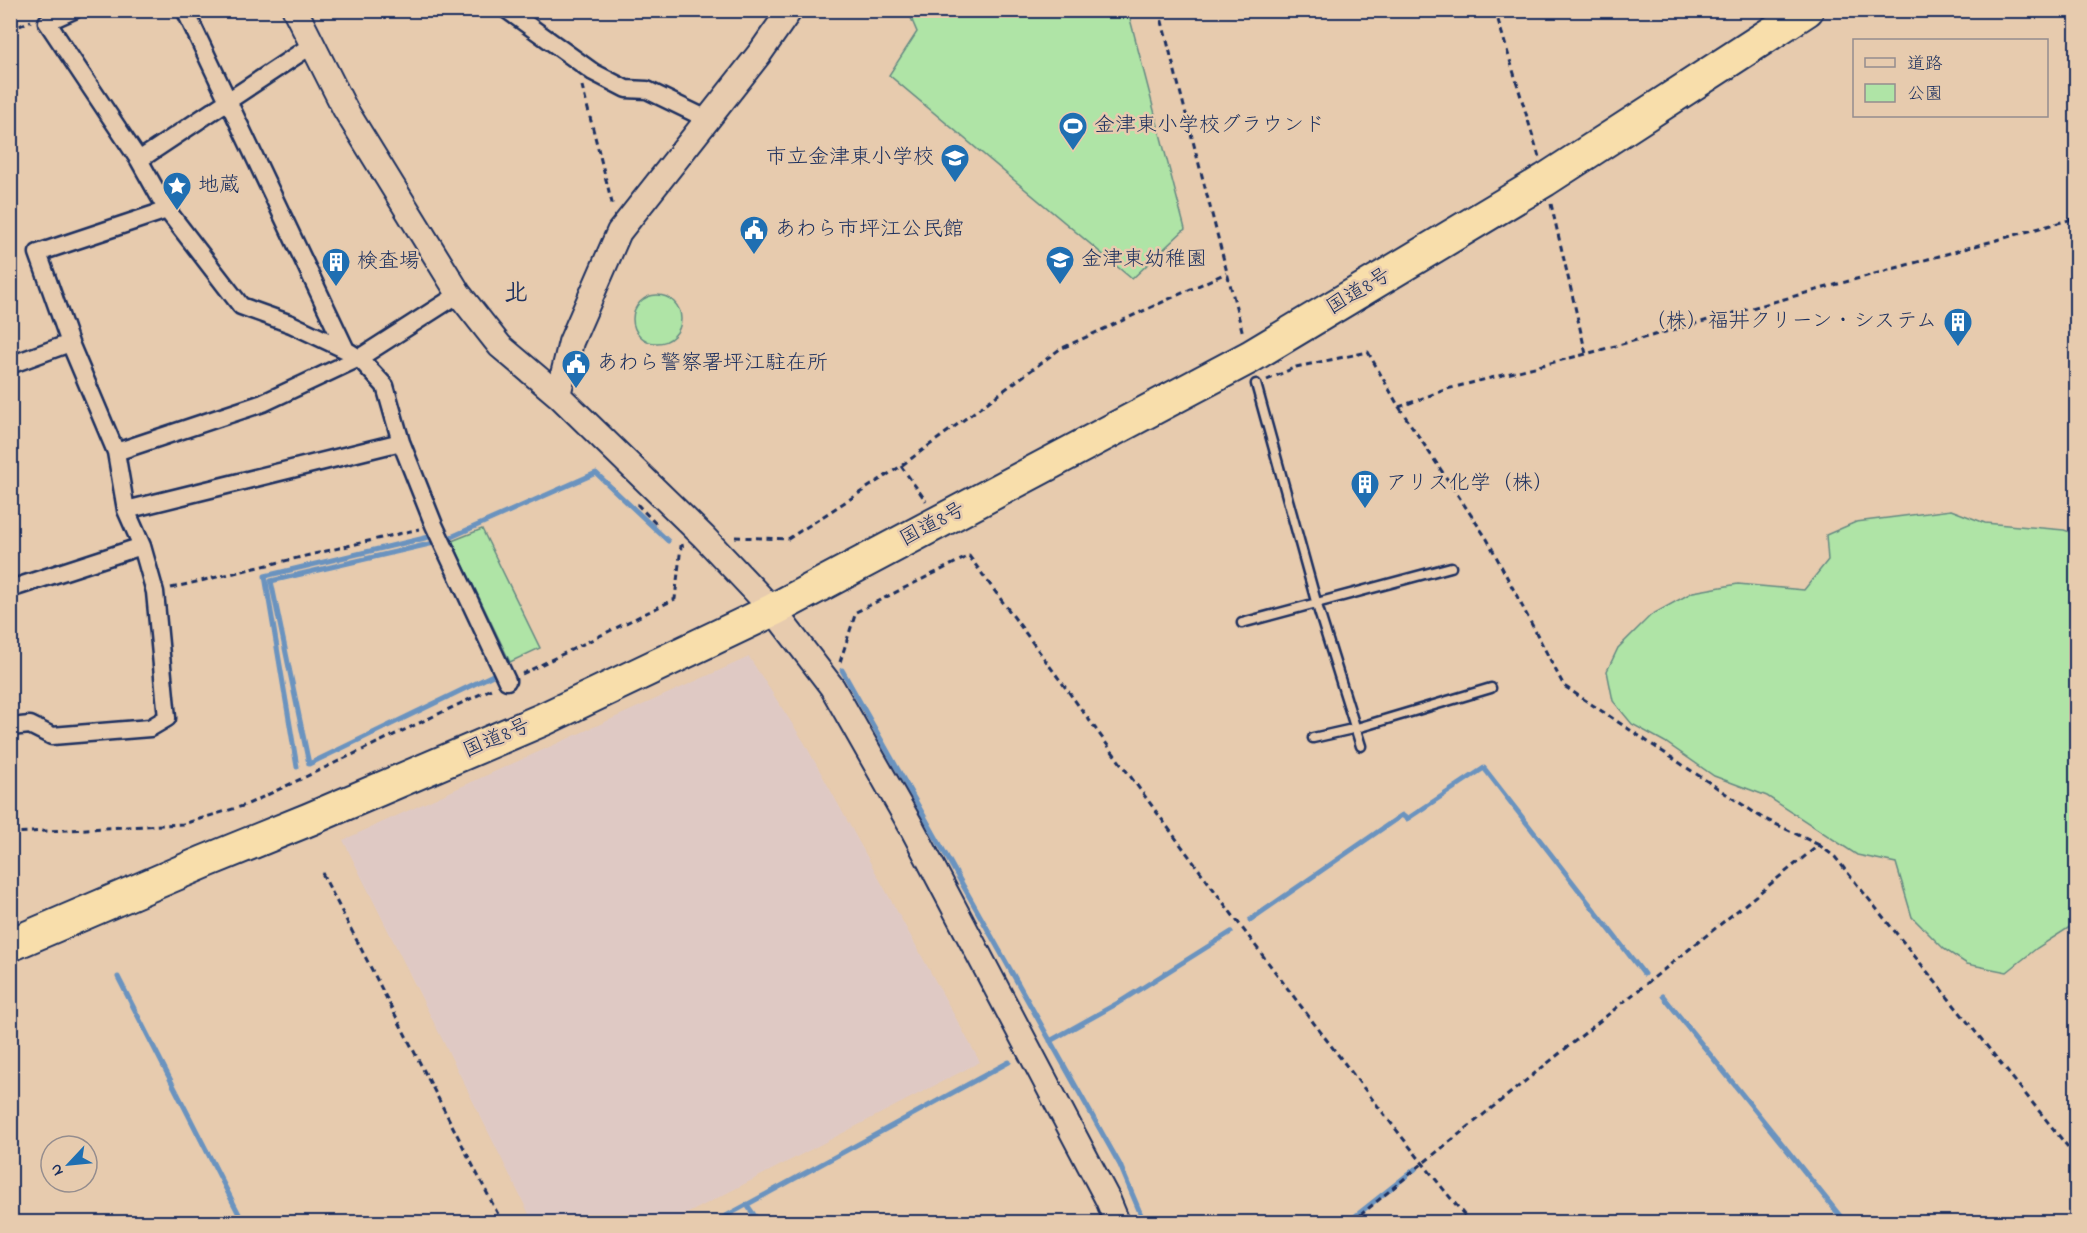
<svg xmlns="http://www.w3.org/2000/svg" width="2087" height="1233" viewBox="0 0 2087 1233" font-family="'Indie Flower','Klee One',sans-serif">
  <rect width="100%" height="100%" fill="#e7cbae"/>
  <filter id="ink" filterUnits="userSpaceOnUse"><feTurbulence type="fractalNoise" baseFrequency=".0167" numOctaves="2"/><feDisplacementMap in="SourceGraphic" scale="12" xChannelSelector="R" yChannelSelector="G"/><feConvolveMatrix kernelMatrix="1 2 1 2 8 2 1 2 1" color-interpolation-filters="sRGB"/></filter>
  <g filter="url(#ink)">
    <path fill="#dfc9c4" d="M749,657l55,85 176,320 -309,160h-138l-190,-382z"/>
    <path fill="#afe4a6" stroke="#658a82" stroke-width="1.5" d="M908,11h220l57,218 -53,50 -243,-204 28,-43z
      M633 319a24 24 0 1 1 48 0a24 24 0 1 1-48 0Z
      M1951,510l34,13 79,7 12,4v389l-39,25 -30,24 -40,-8 -23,-15 -32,-32 -16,-54 -39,-8 -90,-59 -53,-20 -49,-34 -33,-18 -19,-23 -6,-30 11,-23 33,-33 42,-23 45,-8 66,6 24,-30 -2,-25 30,-13z
      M482,529l58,119 -30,14 -58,-121z"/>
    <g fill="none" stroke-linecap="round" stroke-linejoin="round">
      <path stroke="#6b93bf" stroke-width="5" d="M451,537l145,-64 72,68
        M434,543l-163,38 38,183 186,-90
        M842,670l278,495 24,57
        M297,767l-32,-191 164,-39
        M1250,920l152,-105 5,4 77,-51 160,206
        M118,977l125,245
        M1663,996l182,226
        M1050,1041l68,-38 113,-71
        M747,1205l12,17
        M715,1222l294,-160
        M1348,1222l67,-53"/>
      <g stroke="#1b2f5e" stroke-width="13">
        <path id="lane" d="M1256,384l61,221 44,141
          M1242,623l209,-56
          M1313,738l44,-10 134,-40"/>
      </g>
      <g stroke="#1b2f5e" stroke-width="21">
        <path id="street" d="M74,10l-27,12 92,138 28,50 74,96 50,18 55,26 13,8 26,28 16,56 33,83 73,156
          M185,10l161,340
          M507,10l86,62 33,17 21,1 60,29
          M139,160l173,-115
          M10,365l60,-22
          M116,452l147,-49 96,-45 100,-64
          M126,510l275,-68
          M10,589l132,-43 -16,-36 -10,-58 -46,-109 -32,-90 129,-43
          M10,727l20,-2 22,11 98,-8 17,-10 -12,-126 -13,-46"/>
      </g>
      <g stroke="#1b2f5e" stroke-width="28">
        <path id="secondary" d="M295,10l50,99 114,185 41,52 58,49 146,142 69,73 59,77 79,139 197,374 9,22
          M558,395l13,-53 48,-110 141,-179 30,-43"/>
      </g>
      <g stroke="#1b2f5e" stroke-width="36">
        <path id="highway" d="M10,945l194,-83 106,-43 234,-100 229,-109 477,-253 295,-177 262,-170"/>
      </g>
      <path stroke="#1b2f5e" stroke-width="3" stroke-dasharray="6 4.5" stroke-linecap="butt" d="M1159,10l84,324
        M1495,10l44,147
        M10,30l21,-9
        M582,86l31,121
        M1551,204l35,150
        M1267,380l29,-13 72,-15 31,55 48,-18 139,-35 490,-136
        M1399,407l88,132 77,147 197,131 58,28
        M901,466l25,35
        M637,504l20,21
        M735,537l53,2 113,-73 159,-117 166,-76
        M171,588l248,-59
        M840,662l16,-50 113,-56c165,224 326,451 501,666
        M522,674l153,-75 6,-53 4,-1
        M10,833l173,-9 63,-19 245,-116
        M322,873l180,349
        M1352,1222l70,-58 397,-319 16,12 241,300"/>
      <use href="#lane" stroke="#e7cbae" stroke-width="8"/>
      <use href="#street" stroke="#e7cbae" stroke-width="16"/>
      <use href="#secondary" stroke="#e7cbae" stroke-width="24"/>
      <use href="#highway" stroke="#f8deab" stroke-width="32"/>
    </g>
  </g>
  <defs>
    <g id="stadium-pin" transform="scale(1.5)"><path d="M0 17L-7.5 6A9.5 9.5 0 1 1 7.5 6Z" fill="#1f6fb2" stroke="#e7cbae"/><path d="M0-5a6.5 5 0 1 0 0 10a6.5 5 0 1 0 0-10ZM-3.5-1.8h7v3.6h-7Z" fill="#fff"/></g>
    <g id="school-pin" transform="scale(1.5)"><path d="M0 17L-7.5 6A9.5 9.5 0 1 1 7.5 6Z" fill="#1f6fb2" stroke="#e7cbae"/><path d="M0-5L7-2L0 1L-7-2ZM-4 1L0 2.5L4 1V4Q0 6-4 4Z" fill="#fff"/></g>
    <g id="sight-pin" transform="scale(1.5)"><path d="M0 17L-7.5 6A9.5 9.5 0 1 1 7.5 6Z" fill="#1f6fb2" stroke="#e7cbae"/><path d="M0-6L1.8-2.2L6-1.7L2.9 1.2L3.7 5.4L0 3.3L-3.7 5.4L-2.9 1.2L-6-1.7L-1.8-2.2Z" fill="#fff"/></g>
    <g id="civic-pin" transform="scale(1.5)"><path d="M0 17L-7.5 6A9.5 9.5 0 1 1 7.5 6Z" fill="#1f6fb2" stroke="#e7cbae"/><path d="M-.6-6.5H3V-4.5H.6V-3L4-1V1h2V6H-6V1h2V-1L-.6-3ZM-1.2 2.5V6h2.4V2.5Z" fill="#fff"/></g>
    <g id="building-pin" transform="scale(1.5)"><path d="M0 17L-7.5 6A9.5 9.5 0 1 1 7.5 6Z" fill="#1f6fb2" stroke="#e7cbae"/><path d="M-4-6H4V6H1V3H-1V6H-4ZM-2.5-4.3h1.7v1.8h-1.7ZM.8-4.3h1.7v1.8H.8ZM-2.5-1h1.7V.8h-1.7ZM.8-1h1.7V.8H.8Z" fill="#fff"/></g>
  </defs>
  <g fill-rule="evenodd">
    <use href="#stadium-pin" x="1073" y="126"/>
    <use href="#school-pin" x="955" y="158"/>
    <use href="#sight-pin" x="177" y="186"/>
    <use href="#civic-pin" x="754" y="230"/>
    <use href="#school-pin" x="1060" y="260"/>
    <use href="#building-pin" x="336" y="262"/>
    <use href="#building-pin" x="1958" y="322"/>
    <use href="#civic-pin" x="576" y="364"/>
    <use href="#building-pin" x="1365" y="484"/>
  </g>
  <g text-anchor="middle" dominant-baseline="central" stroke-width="5" stroke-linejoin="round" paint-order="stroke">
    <g font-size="21" fill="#1b2f5e" stroke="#e7cbae" text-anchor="start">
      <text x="1094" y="126">金津東小学校グラウンド</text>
      <text x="934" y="158" text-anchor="end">市立金津東小学校</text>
      <text x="198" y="186">地蔵</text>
      <text x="775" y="230">あわら市坪江公民館</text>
      <text x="1081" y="260">金津東幼稚園</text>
      <text x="357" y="262">検査場</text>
      <text x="1937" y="322" text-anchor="end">（株）福井クリーン・システム</text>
      <text x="597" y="364">あわら警察署坪江駐在所</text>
      <text x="1386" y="484">アリス化学（株）</text>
    </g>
    <g font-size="21" fill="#1b2f5e" stroke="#e7cbae">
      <text transform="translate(1359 292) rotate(-31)">国道8号</text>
      <text transform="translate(933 525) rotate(-28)">国道8号</text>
      <text transform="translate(497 739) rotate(-23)">国道8号</text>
    </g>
    <g font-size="24" font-weight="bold" fill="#1b2f5e" stroke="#e7cbae">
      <text x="516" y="294">北</text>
    </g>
  </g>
  <rect width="2087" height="1233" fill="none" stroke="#e7cbae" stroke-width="36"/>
  <rect x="18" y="18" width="2051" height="1197" fill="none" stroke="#1b2f5e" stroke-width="2" filter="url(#ink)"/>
  <rect x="1853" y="39" width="195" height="78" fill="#e7cbae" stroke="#958d8e" stroke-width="1.5"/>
  <rect x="1865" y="58" width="30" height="9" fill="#e7cbae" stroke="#958d8e" stroke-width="1.5"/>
  <text x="1907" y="69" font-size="18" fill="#1b2f5e">道路</text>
  <rect x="1865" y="84" width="30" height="18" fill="#afe4a6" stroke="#958d8e" stroke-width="1.5"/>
  <text x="1907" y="99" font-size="18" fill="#1b2f5e">公園</text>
  <g transform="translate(69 1164) rotate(244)"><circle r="28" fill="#e7cbae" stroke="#958d8e" stroke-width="1.5"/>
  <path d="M0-4.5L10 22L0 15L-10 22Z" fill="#1f6fb2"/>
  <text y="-9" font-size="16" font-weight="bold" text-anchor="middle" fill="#1b2f5e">N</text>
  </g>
</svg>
